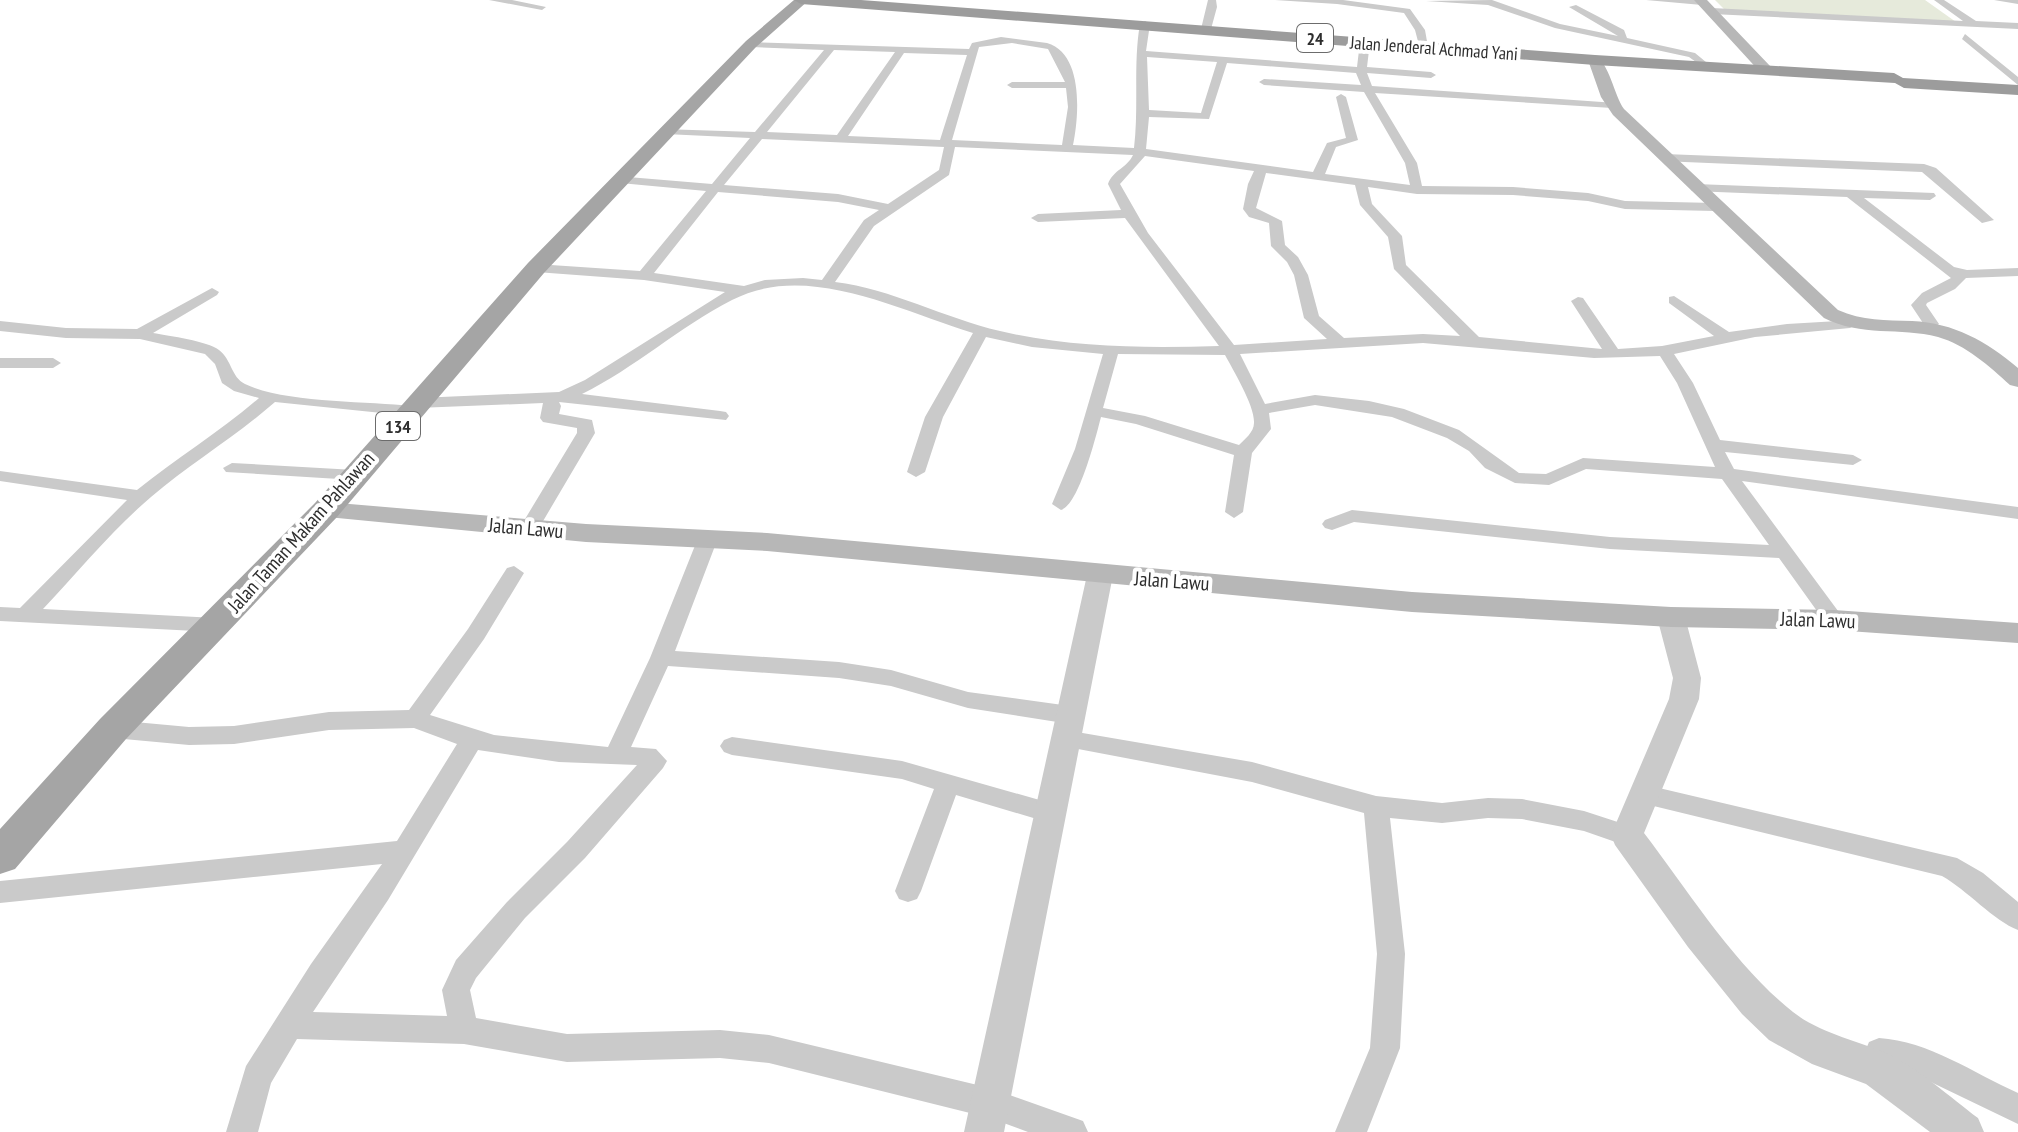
<svg xmlns="http://www.w3.org/2000/svg" width="2018" height="1132" viewBox="0 0 2018 1132" font-family="'PT Sans Narrow',sans-serif">
  <rect width="100%" height="100%" fill="#fff"/>
  <path fill="#e6eadb" d="M1715,0h210l31,22 -231,-12z"/>
  <g fill="none" stroke-linecap="round" stroke-linejoin="round">
    <path fill="#cacaca" fill-rule="evenodd" d="M489,0h23l34,7 -4,3z
      M1208,0h8l1,7 -6,22 -5,3 -5,-3z
      M1275,0h68l67,9 15,21 3,17 -8,2 -5,-19 -11,-17 -67,-9z
      M1492,0l68,24 58,12 -49,-29 7,-2 48,25 3,8 68,15 17,14 -5,3 -18,-13 -134,-29 -67,-23 -62,-4z
      M1646,0h59l1,2 -4,3z
      M1934,0h10l32,21 42,2v6l-306,-15 -5,-3 5,-3 251,13z
      M1994,0h24v4z
      M1145,21l5,3 -4,27 211,16 3,-25 5,-3 5,3 -3,25 64,5 5,3 -5,3 -64,-5 5,13 244,17v4l-4,1 -237,-15 42,70 5,23 91,1 75,6 37,8 90,2 6,4 -6,4 -90,-2 -37,-8 -75,-6 -96,-1 -49,-7 4,17 30,32 4,29 73,72 123,12 -31,-48 7,-4 5,1 35,51 44,-3 52,-10 -45,-33v-6l5,-1 55,36 58,-8 68,-4 3,3 -8,5 -95,9 -81,17 19,29 27,57 133,15 9,5 -9,5 -128,-13 9,17 284,38v12l-276,-38 99,134 4,5 -4,5h-14l-48,-67 -169,-9 -256,-27 -22,8 -7,-2 -3,-4 3,-4 27,-10 258,27 159,8 -47,-66 -136,-10 -37,16 -34,-2 -30,-15 -16,-17 -22,-13 -55,-21 -77,-12 -46,8 2,16 -19,24 -9,59 -9,6 -9,-6 9,-57 -98,-31 -35,-7c-5,19 -22,88 -40,93l-9,-6 23,-55 28,-95 -71,-7 -46,-10 -43,80 -18,55 -9,5 -9,-5 18,-55 48,-84c-73,-22 -166,-72 -241,-33 -53,27 -97,68 -150,94l138,17 6,1 3,4 -3,4 -167,-18 2,4 -2,8 33,6 3,13 -59,100 -7,2 -10,-6 58,-96v-5l-34,-6 -3,-4 3,-15 -126,5v7l-6,1 -136,-14c-40,35 -84,61 -124,95 -39,33 -73,75 -108,112l173,9 7,2 4,5 -4,5 -7,2 -216,-11v-14l20,1 107,-108 -127,-19v-10l137,19c40,-32 84,-59 122,-92l-25,-7 -12,-8 -7,-19 -10,-10 -65,-15 -74,-1 -66,-7v-10l66,7 71,1 75,-41 7,4 -2,3 -64,38c17,3 54,8 66,17 13,10 12,27 26,34 40,19 121,17 167,22v-7l6,-1 141,-6 26,-12 140,-88 -81,-12 -108,-8 -7,-4 7,-4 104,7 66,-80 -86,-8 -4,-1v-6l96,8 38,-46 -85,-4 -4,-1v-4l94,3 69,-82 -73,-3 -3,-5 221,7 3,-6 29,-6 46,6c37,11 32,73 26,102l61,3c5,-41 -1,-85 6,-124zM1012,43l36,6 17,33h-53l-5,3 5,3h54l2,19 -6,38 -110,-5 27,-93zM834,50l61,2 -58,83 -70,-3zM904,53l63,2 -27,85 -92,-4zM1147,57l70,5 -16,51 -52,-3zM1227,63l129,10 5,12 -97,-6 -5,3 5,3 100,7 41,71 5,22 -85,-11 11,-27 22,-7 -12,-43 -5,-3 -5,3 10,41 -19,5 -14,29 -167,-23 3,-32 60,2zM762,139l182,8 -5,23 -51,34 -50,-10 -114,-9zM955,147l178,8c-6,13 -20,15 -25,29l13,26 -83,4 -7,4 7,4 87,-4 94,128c-73,2 -148,2 -219,-15 -56,-13 -108,-42 -165,-49l39,-56 75,-51zM1145,156l109,15 -6,13 -5,25 6,8 20,6 2,23 16,16 7,13 10,43 23,21 -93,6 -86,-112 -28,-49zM1266,173l89,12 5,20 28,32 6,32 66,67 -37,-2 -79,4 -25,-22 -11,-41 -10,-18 -13,-12 -3,-24 -26,-13zM718,192l120,10 41,8 -15,10 -42,60 -19,-2 -38,2 -21,6 -90,-13zM1423,343l171,15 66,-2 17,27 38,84 -132,-9 -37,16 -27,-1 -60,-43 -55,-21 -35,-8 -54,-6 -50,9 -25,-50zM1118,354l107,1c8,15 30,51 29,68 0,9 -9,16 -15,22l-94,-29 -42,-8z
      M1965,34l53,43v8l-56,-46z
      M1665,154l259,10 12,4 58,52 -12,3 -60,-51 -261,-11v-6z
      M1696,184l238,9 2,3 -6,4 -66,-2 90,69 13,3 51,-2v8l-52,2 -11,11 -28,14 -1,2 13,19 -9,7h-10l-3,-3 6,-5 -12,-18 11,-12 29,-15 -104,-81 -155,-6 -2,-3z
      M0,358h53l8,5 -8,5h-53z
      M232,463l123,7 9,5 -9,5 -129,-8 -3,-4z
      M708,532l10,6 -43,113 164,11 52,8 77,22 102,14 8,3 3,6 -3,6 -8,3 -102,-16 -77,-22 -52,-8 -171,-12 -37,81 25,2 11,12 -4,7 -78,90 -60,60 -49,60 -6,12 6,28 91,16 153,-4 49,5 221,53 93,33 5,11h-60l-38,-14 -221,-55 -49,-5 -153,4 -103,-18 -167,-5 -26,44 -13,49h-32l20,-66 65,-102 71,-100 -382,39v-22l397,-40 60,-97 -43,-16 -85,2 -95,14 -45,1 -76,-7 -8,-3 -4,-6 4,-6 8,-3 76,7 45,-1 95,-14 80,-2 59,-81 39,-61 7,-2 10,7 -40,66 -54,76 64,20 114,12 42,-89 48,-120zM478,750l81,12 78,3 -70,77 -60,60 -51,58 -14,30 5,26 -134,-4 75,-112z
      M1065,730l187,32 124,34 66,7 46,-5 34,1 62,12 52,17 4,7 -4,7 -9,4 -43,-15 -62,-12 -34,-1 -46,5 -52,-5 15,136 -5,94 -33,84h-32l35,-84 7,-94 -13,-141 -112,-31 -195,-37 -4,-6 4,-6z
      M732,737l170,24 148,42 9,3 3,7 -3,7 -9,3 -94,-28 -35,96 -4,8 -9,3 -9,-3 -4,-8 39,-102 -32,-10 -170,-24 -8,-3 -4,-6 4,-6z
      M1642,784l315,74 26,15 35,29v28c-24,-9 -51,-40 -76,-54l-309,-75 -3,-7 3,-7z
      M1879,1038c50,3 94,35 139,55v31l-108,-52 -17,-5 -4,12 -11,5 -11,-5c-5,-13 -4,-24 2,-37z"/>
    <path fill="#cacaca" fill-rule="evenodd" d="M1100,566l9,3 4,6 -109,557h-40l123,-557 4,-6z
      M1671,608l10,2 4,7 16,61 -2,21 -55,134c45,59 91,133 149,179 28,22 64,28 95,42 30,14 63,44 90,64l6,14h-54l-64,-48 -54,-20 -43,-24 -27,-26 -54,-67 -73,-102 -4,-10 58,-136 4,-21 -16,-61 4,-7z"/>
    <path fill="#b7b7b7" fill-rule="evenodd" d="M1694,0h13l64,67v6h-10z
      M1595,56c14,6 19,39 29,53l214,201c24,11 48,10 74,11 42,2 74,20 106,47v19l-8,-2c-21,-19 -44,-40 -72,-48 -38,-10 -77,0 -114,-19l-211,-203 -12,-18 -13,-37z
      M326,502l260,22 181,9 645,59 259,15 163,3 184,13v20l-184,-13 -163,-3 -259,-15 -645,-61 -181,-9 -269,-26 -4,-6 4,-6z"/>
    <path fill="#a5a5a5" fill-rule="evenodd" d="M794,0h15l-53,47 -212,226 -207,244 -211,222 -111,130 -15,5v-45l100,-110 215,-216 213,-240 218,-222z"/>
    <path fill="#9c9c9c" fill-rule="evenodd" d="M794,0h67l734,55 299,18 9,5 115,7v10l-114,-7 -9,-5 -300,-18 -794,-61z"/>
  </g>
  <g text-anchor="middle" dominant-baseline="central" stroke-width="8" stroke-linejoin="round" paint-order="stroke">
    <g fill="#fff" stroke="#6c6c6c" stroke-width="2">
      <rect x="1297" y="24" width="36" height="28" rx="6"/>
      <rect x="376" y="412" width="44" height="28" rx="6"/>
    </g>
    <g font-size="18" font-weight="bold" fill="#2d2d2d">
      <text x="1315" y="38">24</text>
      <text x="398" y="426">134</text>
    </g>
    <g font-size="18" fill="#2d2d2d" stroke="#fff">
      <text transform="translate(1434 48) rotate(4)">Jalan Jenderal Achmad Yani</text>
    </g>
    <g font-size="20" fill="#2d2d2d" stroke="#fff">
      <text transform="translate(526 528) rotate(5)">Jalan Lawu</text>
      <text transform="translate(301 532) rotate(-48)">Jalan Taman Makam Pahlawan</text>
      <text transform="translate(1172 581) rotate(4)">Jalan Lawu</text>
      <text transform="translate(1818 620) rotate(2)">Jalan Lawu</text>
    </g>
  </g>
</svg>
